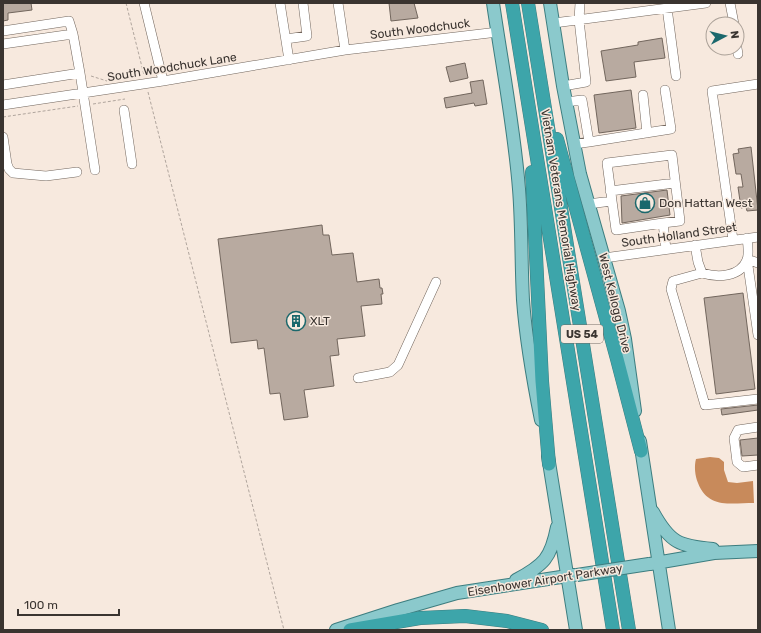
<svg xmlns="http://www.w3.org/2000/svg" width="761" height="633" viewBox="0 0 761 633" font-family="Rubik,sans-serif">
  <rect width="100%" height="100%" fill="#f7e9de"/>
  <path fill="#c88a5b" d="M710,457l9,1 5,4v8l4,12 9,1 16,-2 1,22c-23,0 -46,6 -56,-20 -3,-7 -4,-17 -2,-24z"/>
  <path fill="#b8aaa0" stroke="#72665d" d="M3,3h28l1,7 -24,3v7l-5,1z
    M389,3h25l4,15 -27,3z
    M662,38l3,20 -31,4 2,15 -30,4 -5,-30 37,-6v-3z
    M465,63l3,15 -18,4 -4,-15z
    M483,80l4,24 -12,2 -1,-3 -28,5 -2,-10 28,-5 -2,-11z
    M631,90l5,38 -37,5 -5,-38z
    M751,147l7,63 -11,1 -1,-4 -5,1 -3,-21h5l-2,-13h-5l-3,-20 6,-1 -1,-4z
    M667,190l3,25 -48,8 -1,-27z
    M322,225l1,10h6l3,20 21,-2 4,29 22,-3 1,9h2l1,6h-2l1,10 -21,2 4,30 -28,3 2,16 -9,1 4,30 -30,4 4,27 -24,3 -4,-27 -10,1 -6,-46 -6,1 -1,-9 -26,3 -13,-104z
    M743,293l12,96 -39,5 -12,-96z
    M758,405v5l-36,5 -1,-6z
    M758,438v17l-16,1 -2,-16z"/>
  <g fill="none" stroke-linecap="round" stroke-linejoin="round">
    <g stroke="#72665d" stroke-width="10">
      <path id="minor" d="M144,3l19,78
        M280,3l9,57
        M338,3l7,47
        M730,3l4,21
        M667,8l9,68
        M554,23l152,-20
        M3,31l66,-10 4,13 7,39 15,97
        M286,39l21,-3 -4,-33
        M3,44l70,-10
        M737,48l1,6
        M3,85l77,-12
        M563,86l23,-4 -7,-62 1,-17
        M643,95l4,38
        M566,102l16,-2 7,42 -15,2
        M3,105l160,-24 182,-31 153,-18
        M124,110l8,54
        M3,137l4,27h-4
        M589,142l82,-13 -6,-39
        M7,164l2,5 4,4 33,3 31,-4
        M610,191l65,-8
        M612,201l-5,-38 65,-8 8,66 -17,2
        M588,204l24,-3 4,29 47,-7 3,26
        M733,240l-21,-149 46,-7
        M695,245l3,17 4,11c16,5 38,4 45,-13 2,-6 1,-15 0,-22
        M604,258l154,-21
        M758,263l-11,-4 11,76
        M702,273l-29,8 -2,8 34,116 53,-6
        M358,378l32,-6 8,-7 38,-83
        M758,427l-20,3 -4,8 3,24 6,5 15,-2"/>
    </g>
    <g stroke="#3c7d7f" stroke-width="14">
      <path id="major" d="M493,3c9,62 21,123 26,186 3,37 2,74 4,111 3,41 10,80 18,120
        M550,3l13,83 17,88 39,137 6,28 10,72
        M640,441l29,189
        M548,456l28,174
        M653,512c17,31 26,34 60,37
        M650,564l64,-11 44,-2
        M516,580c28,-15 35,-22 41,-53
        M336,630l62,-20 59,-17 117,-18"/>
    </g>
    <g stroke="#3c7d7f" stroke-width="14">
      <path id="highway" d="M512,3l101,627
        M528,3l101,627
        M557,139l60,220 24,92
        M532,172l10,209 7,83
        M350,630l70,-12 45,-2 42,5 35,9"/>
    </g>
    <path stroke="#b0a59d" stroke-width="1" stroke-dasharray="3 2" stroke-linecap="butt" d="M126,3l18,72
      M91,76l16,5
      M148,92l136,538
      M93,104l32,-5
      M3,117l75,-11"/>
    <use href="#minor" stroke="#fff" stroke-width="9"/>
    <use href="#major" stroke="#8bc9cc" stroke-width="12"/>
    <use href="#highway" stroke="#3da5aa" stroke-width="13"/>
    <g stroke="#3c7d7f" stroke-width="14" stroke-linecap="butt">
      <path id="major-bridge" d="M577,575l72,-11"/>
    </g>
    <use href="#major-bridge" stroke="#8bc9cc" stroke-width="12"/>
  </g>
  <defs>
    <g id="shop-ring" transform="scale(1)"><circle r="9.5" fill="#f7e9de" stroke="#1b686c" stroke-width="1.5"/><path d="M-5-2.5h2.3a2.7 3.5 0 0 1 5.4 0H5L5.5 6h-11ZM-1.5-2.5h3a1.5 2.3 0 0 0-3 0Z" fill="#1b686c"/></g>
    <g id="building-ring" transform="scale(1)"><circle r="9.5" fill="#f7e9de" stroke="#1b686c" stroke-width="1.5"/><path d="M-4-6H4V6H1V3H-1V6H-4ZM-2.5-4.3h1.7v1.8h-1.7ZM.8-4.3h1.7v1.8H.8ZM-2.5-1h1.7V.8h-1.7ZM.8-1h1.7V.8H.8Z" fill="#1b686c"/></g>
  </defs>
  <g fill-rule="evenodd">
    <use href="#shop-ring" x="645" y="203"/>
    <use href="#building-ring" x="296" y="321"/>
  </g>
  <g text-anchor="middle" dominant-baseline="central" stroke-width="3" stroke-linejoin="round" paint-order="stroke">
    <rect fill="#f7e9de" stroke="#736a64" stroke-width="1" x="561" y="325" width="42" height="18" rx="3"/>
    <g font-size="11" font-weight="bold" fill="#3a3430">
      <text x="582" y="334">US 54</text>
    </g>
    <g font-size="12" fill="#3a3430" stroke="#f7e9de">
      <text transform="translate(420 29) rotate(-7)">South Woodchuck</text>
      <text transform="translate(172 67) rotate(-9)">South Woodchuck Lane</text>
      <text transform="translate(561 210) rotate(81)">Vietnam Veterans Memorial Highway</text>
      <text transform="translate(679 235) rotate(-8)">South Holland Street</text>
      <text transform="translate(615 303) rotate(76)">West Kellogg Drive</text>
      <text transform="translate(545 580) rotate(-9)">Eisenhower Airport Parkway</text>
    </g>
    <g font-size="12" fill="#3a3430" stroke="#f7e9de" text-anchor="start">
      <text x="659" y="203">Don Hattan West</text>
      <text x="310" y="321">XLT</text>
    </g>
  </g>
  <rect width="761" height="633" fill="none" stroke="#3a3430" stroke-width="8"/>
  <g transform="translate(725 36) rotate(83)"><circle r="19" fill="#f7e9de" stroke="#aba198"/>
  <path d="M0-3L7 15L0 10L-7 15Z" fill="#1b686c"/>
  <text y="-6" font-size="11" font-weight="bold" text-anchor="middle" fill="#3a3430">N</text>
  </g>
  <path d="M18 609v6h101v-6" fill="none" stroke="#3a3430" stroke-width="2"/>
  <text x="24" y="609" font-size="12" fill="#3a3430" stroke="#f7e9de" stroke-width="3" paint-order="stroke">100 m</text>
</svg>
